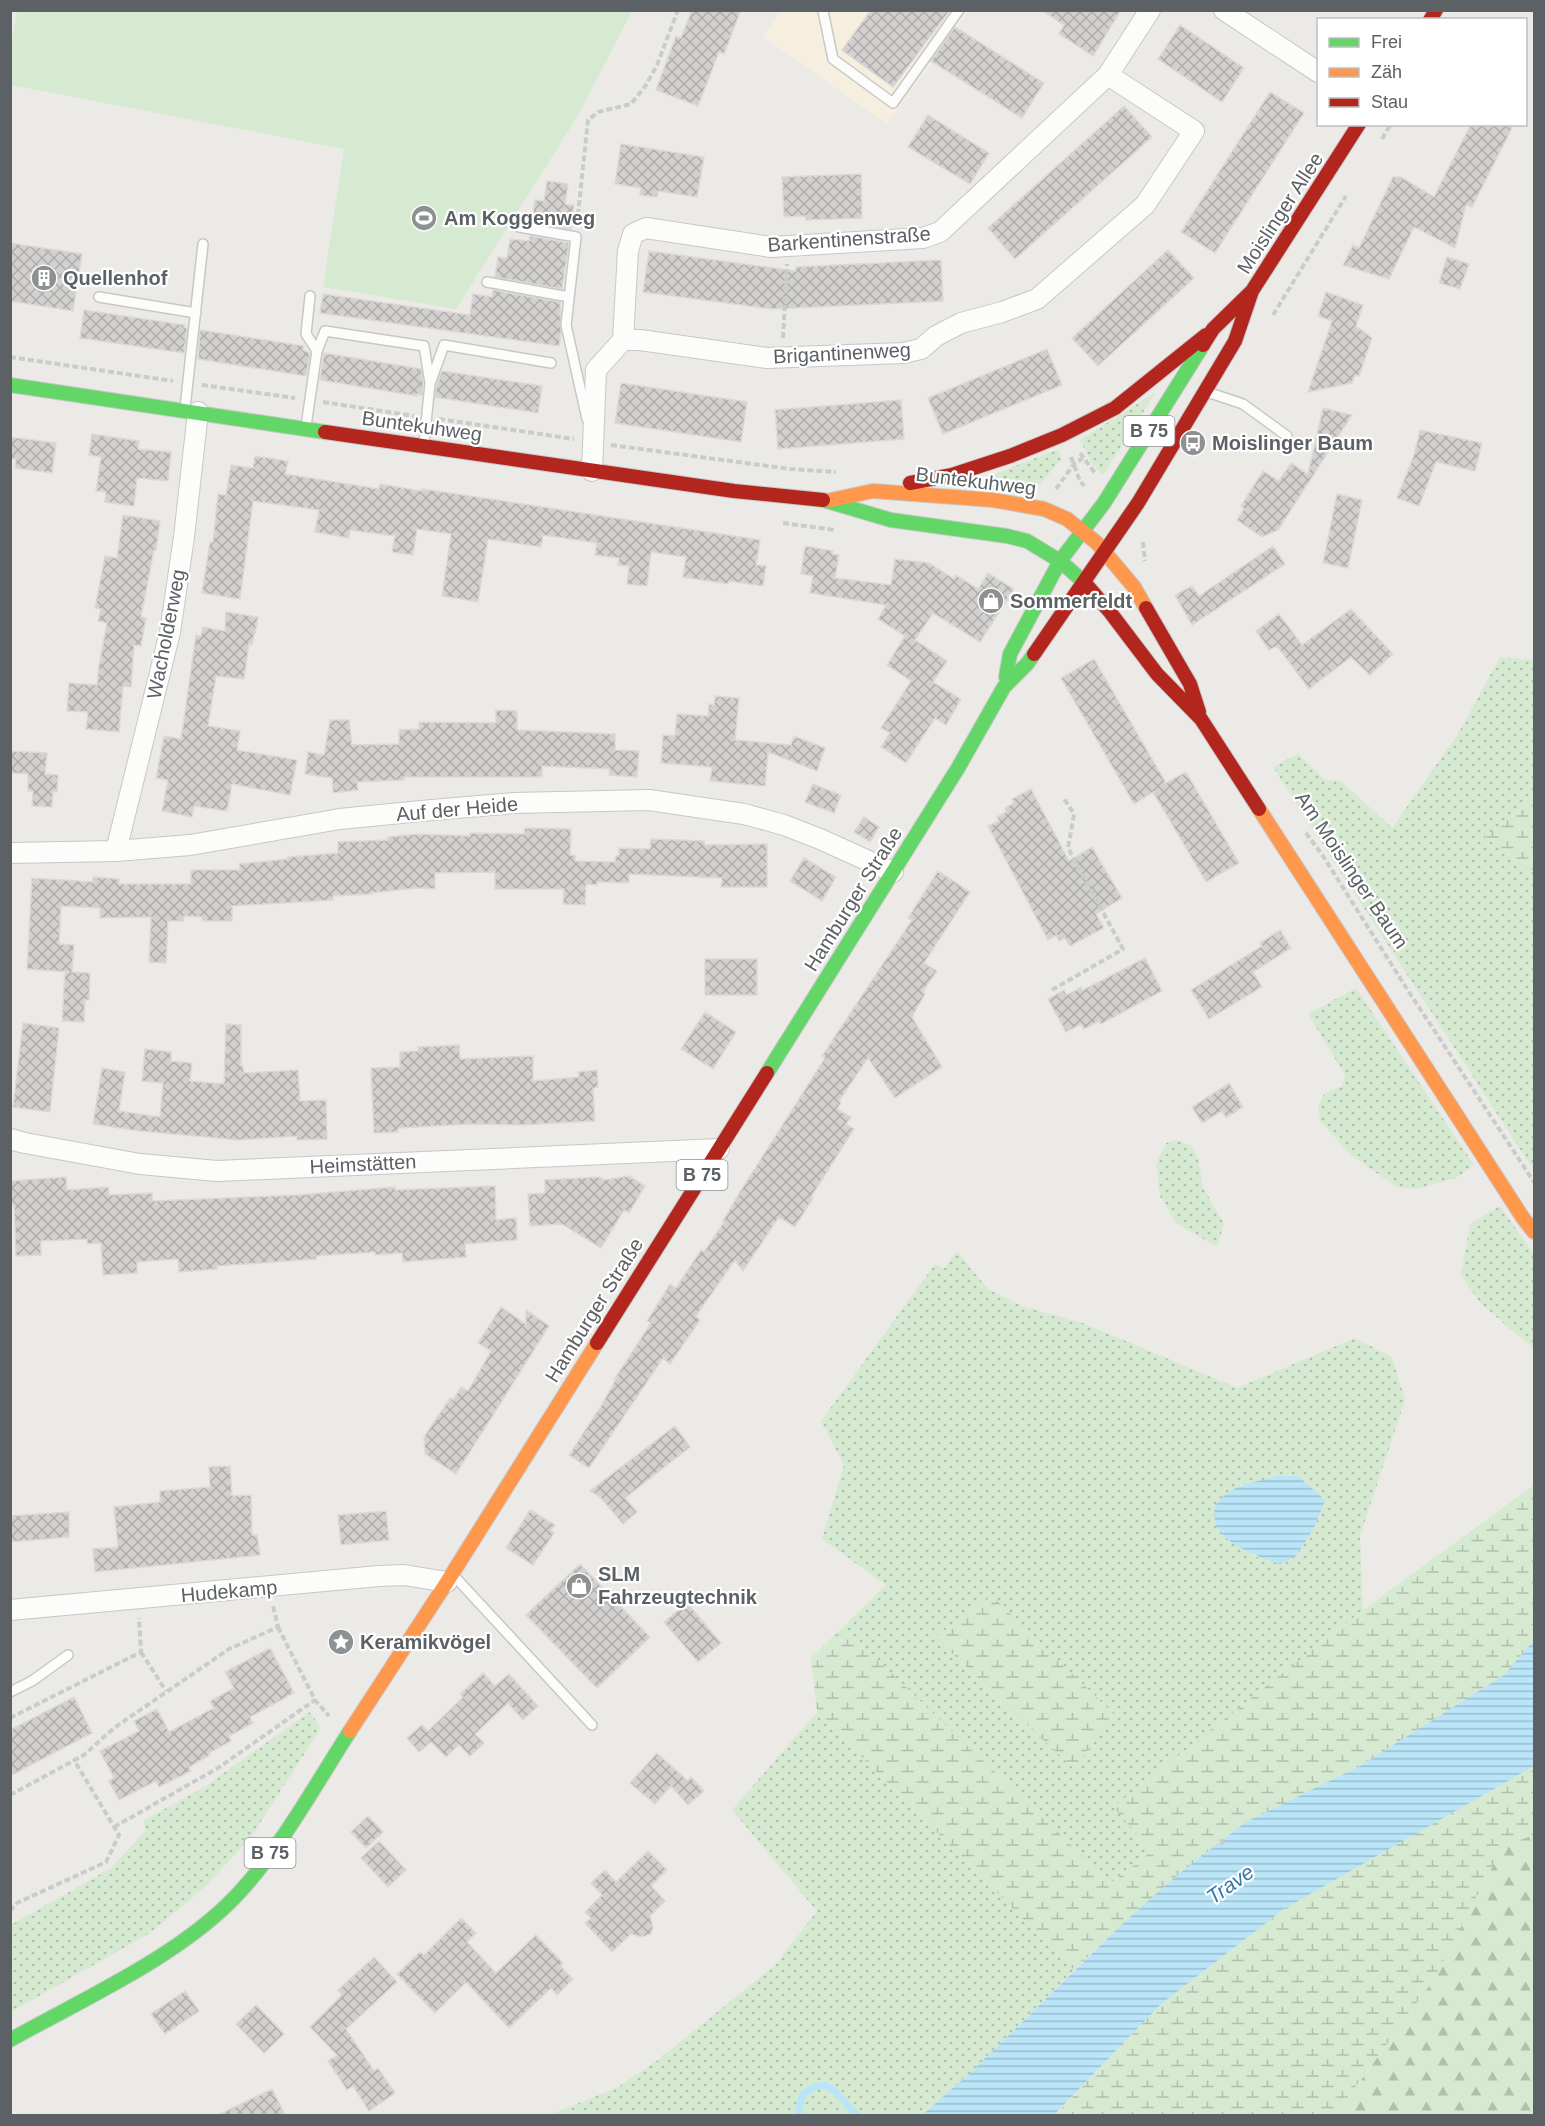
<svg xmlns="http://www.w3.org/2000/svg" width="1545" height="2126" viewBox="0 0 1545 2126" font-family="Arial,sans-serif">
  <defs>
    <pattern id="green-dots" width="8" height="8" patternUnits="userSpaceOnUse" patternTransform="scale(1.5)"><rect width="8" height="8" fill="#d6e9d1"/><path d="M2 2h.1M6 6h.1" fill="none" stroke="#b1c0ad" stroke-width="1.8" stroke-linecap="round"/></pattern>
    <pattern id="forest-firs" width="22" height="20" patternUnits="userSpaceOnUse" patternTransform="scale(1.5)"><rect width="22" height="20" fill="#d6e9d1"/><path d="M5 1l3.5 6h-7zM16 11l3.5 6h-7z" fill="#b1c0ad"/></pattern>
    <pattern id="wetland-marsh" width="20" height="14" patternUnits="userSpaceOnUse" patternTransform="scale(1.5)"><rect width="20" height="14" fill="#d6e9d1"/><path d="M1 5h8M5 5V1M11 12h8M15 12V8" fill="none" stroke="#b1c0ad"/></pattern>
    <pattern id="water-rules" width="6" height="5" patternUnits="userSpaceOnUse" patternTransform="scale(1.5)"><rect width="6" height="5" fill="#bae5f8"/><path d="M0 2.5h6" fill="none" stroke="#9abdcc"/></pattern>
    <pattern id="building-cross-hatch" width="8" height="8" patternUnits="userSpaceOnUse" patternTransform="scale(1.5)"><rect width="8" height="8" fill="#d3d1cf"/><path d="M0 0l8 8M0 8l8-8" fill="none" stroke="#aeadac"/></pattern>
  </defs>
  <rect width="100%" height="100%" fill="#eceae7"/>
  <path fill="#f6eedf" d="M780,11h189l-82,113 -124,-87z"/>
  <path fill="url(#green-dots)" fill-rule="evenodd" d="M1156,392l-53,83 -11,-11 -12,-24z
    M1058,449l4,10 -31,35 -61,-10z
    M1500,657l34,3v139l-49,38 49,36v298l-261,-404 25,-13 27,26 16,1 51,47 66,-94z
    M1356,988l118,177 -18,13 -40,11 -19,-2 -45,-31 -32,-35 -2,-15 6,-12 18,-8 3,-11 -37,-61z
    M1177,1140l15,6 6,12 5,29 21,37 -7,23 -41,-24 -16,-27 -4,-32 10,-21z
    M1500,1206l34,48v95l-54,-46 -19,-28 9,-51z
    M957,1251l30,37 35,18 61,17 154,65 118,-50 37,19 13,43 -45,136 3,74 -249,197 38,44 -42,32 -267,-256 43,-42 -64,-46 22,-74 -23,-44 114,-157 9,5zM1256,1483l58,45 -18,28 -40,1 -11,-8 -5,-64z
    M310,1712l11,16 -70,109 -46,50 -55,46 -139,79v-87l100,-57 35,-38 -3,-9 61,-34z
    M817,1712l257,258 -106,105 -46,40 -375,1 71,-29 40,-27 117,-95 42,-54 -85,-101z"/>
  <path fill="url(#forest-firs)" d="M1534,1835v280l-199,1 97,-134 71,-136z"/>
  <path fill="url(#wetland-marsh)" d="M1534,799v74l-49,-36z
    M1534,1485v155l-30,35 -144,91 -114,56 -128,106 -44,42 -257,-258 -6,-54 32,-31 268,256 41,-32 -39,-44 250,-197z
    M992,1596l124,120 -43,52 -138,-131z
    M1534,1766v69l-31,11 -71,136 -97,133 -281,1 107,-112 123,-95z"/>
  <path fill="#d6e9d1" d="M17,11v-1l615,1 -53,103 -123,195 -133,-22 21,-138 -333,-64v-35z"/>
  <path fill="url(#water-rules)" d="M1276,1476h22l27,24 -11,28 -18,28 -16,8c-19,-6 -52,-18 -63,-37 -3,-4 -2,-14 -3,-19 18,-26 35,-23 62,-32z
    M1534,1640v126l-250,143 -123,95 -107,111h-132l46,-40 150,-147 58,-52 70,-54 114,-56 144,-91z"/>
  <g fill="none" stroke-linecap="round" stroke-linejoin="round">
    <path stroke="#bae5f8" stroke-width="7" d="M800,2116l-1,-5 3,-16 12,-8 11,-2 11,7 21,24"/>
  </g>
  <path fill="url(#building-cross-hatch)" stroke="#dcd9d6" stroke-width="1.5" d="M692,10h49l-17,44 -5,-2 -21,54 -42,-16 20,-54 5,2z
    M871,10h79l-57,77 -51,-37z
    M1041,10h80l-28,46 -34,-22 5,-9z
    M1180,25l64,43 -22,34 -64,-43z
    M955,27l89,56 -22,35 -91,-57z
    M1270,92l34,21 -89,140 -34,-21z
    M1124,106l28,31 -137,122 -27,-31z
    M928,115l61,38 -19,31 -62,-37z
    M1471,124h43l-42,83 -6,-2 -11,43 -41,-21 -25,52 -46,-14 10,-20 6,3 34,-71h8l33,20z
    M621,144l83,13 -7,40 -39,-6 -1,6 -17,-2 1,-7 -26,-4z
    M861,174l1,44 -56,2v-4l-22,1 -2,-40z
    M547,181l21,3 -3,20 9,1 -3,24 -39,-7 3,-22 9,1z
    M530,236l39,7 -7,46 -67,-12 3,-20 9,1 3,-19 19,2z
    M10,243l72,11 -9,57 -63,-10z
    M1168,250l26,28 -96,88 -26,-28z
    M649,251l147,20v-4l145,-7 2,41 -171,8 -129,-17z
    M1447,257l22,7 -9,25 -21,-6z
    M493,290l67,12 1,31 -2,13 -239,-33 3,-19 147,21 3,-21 19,3z
    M1326,292l37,13 -7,21 16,12 -13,38 -4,-1 -3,8 -44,9 24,-71 -14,-5z
    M84,310l101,15 -1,2 3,1 -3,25 -104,-15z
    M200,330l104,16 -1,4 7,3 -4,23 -108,-17z
    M1047,349l15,36 -119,49 -15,-36z
    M324,353l97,16 2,14 -1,12 -5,-1v2l-97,-16z
    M442,371l100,15 -4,27 -103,-16 2,-13z
    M621,383l126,19 -6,40 -126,-19z
    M901,400l3,39 -126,10 -3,-39z
    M1323,408l29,7 -74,115 -16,7 -25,-17 7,-11 -3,-3 22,-35 16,10 12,-18 17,11z
    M1420,430l62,13 -7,28 -39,-9 -17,44 -22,-8 17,-43z
    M92,434l47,7 -1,8 33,3 -3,29 -31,-3 -3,28 -29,-4 1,-10 -10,-1 5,-34 -12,-2z
    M10,437l46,6 -4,30 -37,-5 1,-9 -6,-1z
    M255,456l33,5 -3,13 94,15 1,-5 42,7v-2l42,6 296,45 -4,25 10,1 -3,20 -34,-5 -1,3 -45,-7 3,-20 -35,-5 -4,34 -20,-2 2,-18 -11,-1 1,-7 -24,-3 2,-12 -54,-8 -2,12 -53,-8 -10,63 -36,-6 9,-62 -34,-5 -4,26 -21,-3 3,-16 -45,-6 -1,8 -34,-6 4,-22 -66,-9 -13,98 -38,-6 8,-51h3l5,-48 8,1 5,-30 22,3z
    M1337,494l25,6 -14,68 -25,-5z
    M123,515l37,6 -4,29h-2l-13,67 5,1 -5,28 -7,-1 -3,42 -8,-1 -4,46 -33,-3 2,-17 -21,-1 2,-28 28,2 2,-20 8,-42 -9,-2 3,-12 -6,-1 10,-52 12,2z
    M805,546l28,5 -1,3 7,1 -4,23 56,7 4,-26 34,4 25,16 2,-4 22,14 10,-16 26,16 -34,53 -47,-29 -18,27 32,21 -14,21 28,17 -15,26 -11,-7 -29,45 -25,-16 9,-14 -9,-5 30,-47 -24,-16 18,-29 -27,-17 8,-14 -76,-12 3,-17 -12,-2z
    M1273,546l12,18 -93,61 -17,-30 17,-9 7,10z
    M1351,609l42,45 -23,21 -19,-18 -42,32 -32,-43 -8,4 -13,-19 23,-17 23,31z
    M226,612l32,5 -3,17h-1l-2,11 -3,-1 -5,35 -28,-3 -8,50 32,5 -3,19 60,10 -7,35 -58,-11 -5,27 -33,-5 -2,11 -30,-6 6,-31 -12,-2 8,-42 17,3 15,-104 5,1 2,-9 22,4z
    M1094,659l72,124 20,-11 53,91 -33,19 -53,-90 -19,12 -73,-126z
    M715,696l24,2 -4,42 56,5 3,-9 31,12 -8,23 -49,-19 -3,34 -55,-5 2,-14 -51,-4 2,-28 12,1 2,-22 31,2 1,-12 5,1z
    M496,710l21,1v19l98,4v16l24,1 -2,26 -28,-2 1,-6 -68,-3v11h-138v3l-47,2 1,8 -25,3 -1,-15 -27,-4 3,-22 16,3 6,-35h19l3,25 47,-1v-14l20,-1v-7l77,1z
    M10,751l37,2 -2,21 13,1 -1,17 -4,-1 -1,16 -20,-1 1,-15h-5v-17l-18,-1z
    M813,784l28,11 -7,18 -29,-11z
    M1031,789l38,72 23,-14 30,51 -26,16 8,14 -34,18 -5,-8 -6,3 -2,-6 -9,5 -60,-114 11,-5 -2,-4 9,-5 -1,-4 9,-5 -2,-4z
    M864,817l15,10 -9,15 -16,-10z
    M525,828l46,1 -1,26h5v6l40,1 1,-6h3v-8l31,1 1,-10 53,2v4l63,-1v43h-46l1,-9 -93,-4v9l-32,-1v3l-11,-1 -1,21 -22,-1 1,-15h-69v-17l-60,1v16l-18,-1 -46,5v1l-38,2v4l-101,6v15h-30v-4l-18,-1 -1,5h-15l-2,42 -17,-1 2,-45 -51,1v-10l-39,-2 -2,38 15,1 -2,27 18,1 -1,27h-4l-1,22 -22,-1 3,-49h4l-42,-3 5,-91 61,4v-5l26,2v5h72v-14h49l-1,-6 49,-5v-2l50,-4v-11l50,-2v-3l29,-3 53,2v-3l54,1z
    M804,858l32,19 -14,24 -32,-20z
    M938,871l32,21 -46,71 13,8 -14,20 2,3 -13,23 30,50 -47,31 -27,-40 -29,43 2,2 -4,6 14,8 -5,7 8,5 -43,68 2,1 -18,29 -16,-10 -36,54 -8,-11 -39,56 4,4 -30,44 -7,-6 -74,110 -20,-13 32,-49 14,-25 -1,-1 37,-57 -4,-2 23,-37 6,4 25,-38 3,2 20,-30 -1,-1 17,-29 85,-134 -3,-2 90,-136 -4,-2z
    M1280,930l11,18 -38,24 9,15 -53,32 -18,-29 71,-44 -2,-3z
    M1145,958l17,33 -61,33 -2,-3 -15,8 -3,-5 -15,8 -18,-33 16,-9 3,5 14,-8 2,3z
    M705,959h52v36h-52z
    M705,1012l31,20 -23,37 -32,-20z
    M23,1023l36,5 -9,84 -37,-5z
    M226,1024l15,1v41h2l1,7 54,-3 2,31 26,-1 1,39 -30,1v-4l-58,4 -99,-9 -47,-7 9,-56 23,4 -6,39 41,6 3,-34 -21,-2 3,-32 26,3v9l21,2 -2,18 34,3z
    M459,1045l1,14 73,-3v25l46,-4 -1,-5 19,-2 1,17 -5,1 2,33 -74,4 -51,-1 -72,4v4l-24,1 -3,-65 29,-1v-15l18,-1v-4z
    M1229,1083l14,24 -17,11 -4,-7 -20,12 -10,-16z
    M629,1176l16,10 -16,27 -5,-3 -23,38 -39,-24 -32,2 -2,-32 17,-1v-13l55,-3 4,3z
    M66,1177l1,13 41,-3 1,8 43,-2v8l146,-6 97,-8v3l100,-4 1,34 20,-2 1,22 -52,4 1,13 -63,5 -1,-9 -27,2v-3l-59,4v3l-99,7v3l-38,3 -1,-13 -41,3v11l-34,2 -2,-32 -14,1v-5l-46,2v14l-25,1 -2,-52 -4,1v-24z
    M501,1307l25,17v-14l23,16 -93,148 -31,-20 -1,-17 26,-39 3,2 8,-13 7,4 23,-40 -13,-8z
    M675,1426l15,21 -65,51 12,14 -14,12 -23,-27 -10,-6z
    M230,1466l2,30 19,-1 1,40h5l3,20 -165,17 -2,-23 25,-2 -4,-40 46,-5v-11l50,-4 -1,-20z
    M530,1510l25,15 -4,5 3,3 -21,32 -27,-17z
    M386,1511l3,29 -48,5 -3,-30z
    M69,1512v25l-59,5v-26z
    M580,1564l70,73 -53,51 -71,-73z
    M687,1603l34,40 -23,19 -34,-40z
    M270,1648l24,45 -44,24 3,6 -24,13 2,5 -22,12 1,2 -21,12 2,4 -32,16 -3,-6 -37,19 -10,-19 5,-3 -14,-27 39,-20 -5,-10 23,-12 12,23 45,-24 -4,-7 24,-13 -9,-16z
    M483,1673l12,13 14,-12 29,32 -15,14 -15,-17 -33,31 9,9 -14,13 -11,-11 -13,12 -15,-15 -12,10 -12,-14 15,-13 6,6 35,-34 -3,-3z
    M74,1697l18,36 -82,43v-46z
    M657,1753l31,28 3,-4 13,14 -16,14 -17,-19 -16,18 -25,-21z
    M368,1816l15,16 -17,16 -15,-16z
    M379,1841l27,29 -18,17 -27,-29z
    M648,1851l19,19 -16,16 14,15 -15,15 3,11 -2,7 -9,3 -11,-3 -19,18 -27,-29 6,-5 -6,-6 17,-17 -11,-12 14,-13 11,12z
    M461,1918l15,15 -9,9 29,31 40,-38 27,28 -3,3 13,13 -16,16 -6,-7 -42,40 -43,-46 -31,31 -38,-39 23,-22 4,3z
    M374,1957l23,25 -51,47 28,42 4,-3 17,25 -26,18 -16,-25 -6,4 -19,-29 9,-6 -27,-28 32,-32 -4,-5z
    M185,1991l14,20 -34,23 -14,-20z
    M256,2005l28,29 -20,19 -28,-29z
    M272,2089l13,26h-67z"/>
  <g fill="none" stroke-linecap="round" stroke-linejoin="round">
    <g stroke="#c8c7c8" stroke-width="12">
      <path id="lane" d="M823,11l10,48 60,44 66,-93
        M519,227l57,10 -10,88 21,94
        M487,282l82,15
        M310,296l-4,38 11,17
        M99,297l97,16
        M431,381l13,-36 107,18
        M1210,393l33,11 44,32
        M185,408l18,-164
        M306,426l11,-75 8,-20 99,15 6,37 -6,60
        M456,1578l136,147
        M10,1692l22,-11 36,-26"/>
    </g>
    <g stroke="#c8c7c8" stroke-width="22">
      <path id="street" d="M1224,10l94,62
        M623,340l5,-89 5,-17 13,-6 125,19 152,-9 17,-6 168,-157 42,-65
        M592,471l4,-101 27,-30h17l127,18 136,-5 18,-4 15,-13 25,-13 41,-11 35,-13 108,-94 49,-74 -86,-56
        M116,851l54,-219 14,-95 14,-125
        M10,853l106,-2 74,-6 150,-26 81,-8 93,-8 135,-3 95,14 40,11 36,14 73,33
        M10,1139l15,4 115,21 77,7 502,-22
        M10,1610l369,-34 25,-1 43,7"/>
    </g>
    <g stroke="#c8c9c9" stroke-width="16">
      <path id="fast" d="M10,385l315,47
        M823,500l68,20 116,16 20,5 33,20 25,22
        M1006,677l4,-23 50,-93 44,-58 99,-158
        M767,1073l191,-305 46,-81 23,-23 7,-10
        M10,2040c73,-41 168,-83 226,-144 43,-45 80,-112 114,-165"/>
    </g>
    <g stroke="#c8c9c9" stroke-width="16">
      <path id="slow" d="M831,500l42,-9 120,9 51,9 23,10 30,24 37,44 12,21
        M1259,809l264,409 11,14
        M350,1731l97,-149 150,-239"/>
    </g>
    <g stroke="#c8c9c9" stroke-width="16">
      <path id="jam" d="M1430,20l6,-10
        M1203,345l10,-16 39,-38 107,-167
        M325,432l409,59 89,9
        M910,483l42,-8 58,-19 52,-21 53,-27 91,-73
        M1085,583l25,29 47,62 44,45 58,90
        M1146,608l44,76 9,28
        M1034,654l104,-151 97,-162 17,-50
        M597,1343l170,-270"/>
    </g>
    <path stroke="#c7cdc9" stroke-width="4" stroke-dasharray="6 3" stroke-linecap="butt" d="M1382,139l9,-15
      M577,224l11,-104 10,-8 33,-8 15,-19 11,-20 21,-55
      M1273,315l73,-119
      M783,338l4,-74
      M10,357l163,24
      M202,385l93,13
      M323,402l91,14
      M439,419l135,20
      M611,445l179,24 46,3
      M1080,453l15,20
      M1071,457l9,24 4,5
      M1056,489l18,-25 9,-6
      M783,523l52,7
      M1143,542l2,19
      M1306,833l17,23 84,133 127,193
      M1052,990l71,-41 -55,-101 6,-34 -11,-17
      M278,1627l37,73 14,16
      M141,1652l25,39
      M10,1718l131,-66 -2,-34
      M10,1795l74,-40 30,-27 115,-79 49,-22 -5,-21
      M114,1827l104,-59 97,-68
      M1221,1839l3,8
      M10,1911l7,-8 89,-41 13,-27 -45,-75"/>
    <use href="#lane" stroke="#fcfcfb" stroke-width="9"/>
    <use href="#street" stroke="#fcfcfb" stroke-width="20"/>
    <use href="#fast" stroke="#63d668" stroke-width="14"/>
    <use href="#slow" stroke="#ff974d" stroke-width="14"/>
    <use href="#jam" stroke="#b3261e" stroke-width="14"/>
  </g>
  <defs>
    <g id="stadium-disc" transform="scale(1.35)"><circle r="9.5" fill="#8e9192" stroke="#fff"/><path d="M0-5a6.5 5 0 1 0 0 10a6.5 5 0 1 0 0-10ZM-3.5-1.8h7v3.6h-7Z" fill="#fff"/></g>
    <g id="building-disc" transform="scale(1.35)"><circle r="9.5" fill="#8e9192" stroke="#fff"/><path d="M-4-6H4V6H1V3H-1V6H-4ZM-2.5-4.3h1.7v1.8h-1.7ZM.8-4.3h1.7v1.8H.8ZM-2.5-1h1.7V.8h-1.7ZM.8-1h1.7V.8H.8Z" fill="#fff"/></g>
    <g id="bus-disc" transform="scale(1.35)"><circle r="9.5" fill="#8e9192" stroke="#fff"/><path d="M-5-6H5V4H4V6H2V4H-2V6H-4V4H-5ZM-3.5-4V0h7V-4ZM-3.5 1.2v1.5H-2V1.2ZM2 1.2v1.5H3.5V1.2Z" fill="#fff"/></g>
    <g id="shop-disc" transform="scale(1.35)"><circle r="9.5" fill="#8e9192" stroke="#fff"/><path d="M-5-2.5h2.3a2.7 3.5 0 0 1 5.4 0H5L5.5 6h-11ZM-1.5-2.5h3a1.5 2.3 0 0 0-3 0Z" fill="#fff"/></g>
    <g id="sight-disc" transform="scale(1.35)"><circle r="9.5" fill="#8e9192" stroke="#fff"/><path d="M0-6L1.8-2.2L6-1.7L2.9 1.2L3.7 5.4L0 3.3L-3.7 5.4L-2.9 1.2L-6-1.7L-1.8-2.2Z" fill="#fff"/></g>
  </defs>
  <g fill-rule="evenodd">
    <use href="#stadium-disc" x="424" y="218"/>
    <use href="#building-disc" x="44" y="278"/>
    <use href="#bus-disc" x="1193" y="443"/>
    <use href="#shop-disc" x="991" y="601"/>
    <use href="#shop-disc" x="579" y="1586"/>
    <use href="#sight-disc" x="341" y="1642"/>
  </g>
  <g text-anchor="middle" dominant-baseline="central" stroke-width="4.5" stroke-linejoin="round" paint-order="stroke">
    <g fill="#fff" stroke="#8d9093" stroke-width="1.5">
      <rect x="1123.5" y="416" width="51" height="30" rx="4.5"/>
      <rect x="676.5" y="1160" width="51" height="30" rx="4.5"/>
      <rect x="244.5" y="1838" width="51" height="30" rx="4.5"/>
    </g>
    <g font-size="18" font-weight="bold" fill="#5c6165">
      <text x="1149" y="431">B 75</text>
      <text x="702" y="1175">B 75</text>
      <text x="270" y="1853">B 75</text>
    </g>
    <g font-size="20" fill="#5c6165" stroke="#fff">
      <text transform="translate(1280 213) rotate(-57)">Moislinger Allee</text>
      <text transform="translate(849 239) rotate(-4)">Barkentinenstraße</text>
      <text transform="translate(842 353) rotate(-3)">Brigantinenweg</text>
      <text transform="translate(422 426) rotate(8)">Buntekuhweg</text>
      <text transform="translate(976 481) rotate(7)">Buntekuhweg</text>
      <text transform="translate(166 634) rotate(-79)">Wacholderweg</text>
      <text transform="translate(457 809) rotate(-5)">Auf der Heide</text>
      <text transform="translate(1352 870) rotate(56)">Am Moislinger Baum</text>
      <text transform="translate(853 899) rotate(-58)">Hamburger Straße</text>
      <text transform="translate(363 1164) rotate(-3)">Heimstätten</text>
      <text transform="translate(594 1310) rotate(-58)">Hamburger Straße</text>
      <text transform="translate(229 1591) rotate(-5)">Hudekamp</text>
    </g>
    <g font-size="20" font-weight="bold" fill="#5c6165" stroke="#fff" text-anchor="start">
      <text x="444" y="218">Am Koggenweg</text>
      <text x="63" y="278">Quellenhof</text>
      <text x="1212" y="443">Moislinger Baum</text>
      <text x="1010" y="601">Sommerfeldt</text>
      <text x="598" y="1574">SLM<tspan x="598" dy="23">Fahrzeugtechnik</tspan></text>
      <text x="360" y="1642">Keramikvögel</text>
    </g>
    <g font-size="21" font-style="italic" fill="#357aa6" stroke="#fff">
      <text transform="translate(1230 1884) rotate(-35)">Trave</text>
    </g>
  </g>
  <rect width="1545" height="2126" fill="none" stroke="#5c6165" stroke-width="24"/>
  <rect x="1317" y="18" width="210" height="108" fill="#ffffff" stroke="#bec0c1" stroke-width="1.5"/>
  <rect x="1329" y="38" width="30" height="9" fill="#63d668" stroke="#bec0c1" stroke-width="1.5"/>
  <text x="1371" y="48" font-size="18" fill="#5c6165">Frei</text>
  <rect x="1329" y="68" width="30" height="9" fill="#ff974d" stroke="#bec0c1" stroke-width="1.5"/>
  <text x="1371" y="78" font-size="18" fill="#5c6165">Zäh</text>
  <rect x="1329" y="98" width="30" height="9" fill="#b3261e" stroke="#bec0c1" stroke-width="1.5"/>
  <text x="1371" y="108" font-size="18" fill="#5c6165">Stau</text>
</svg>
